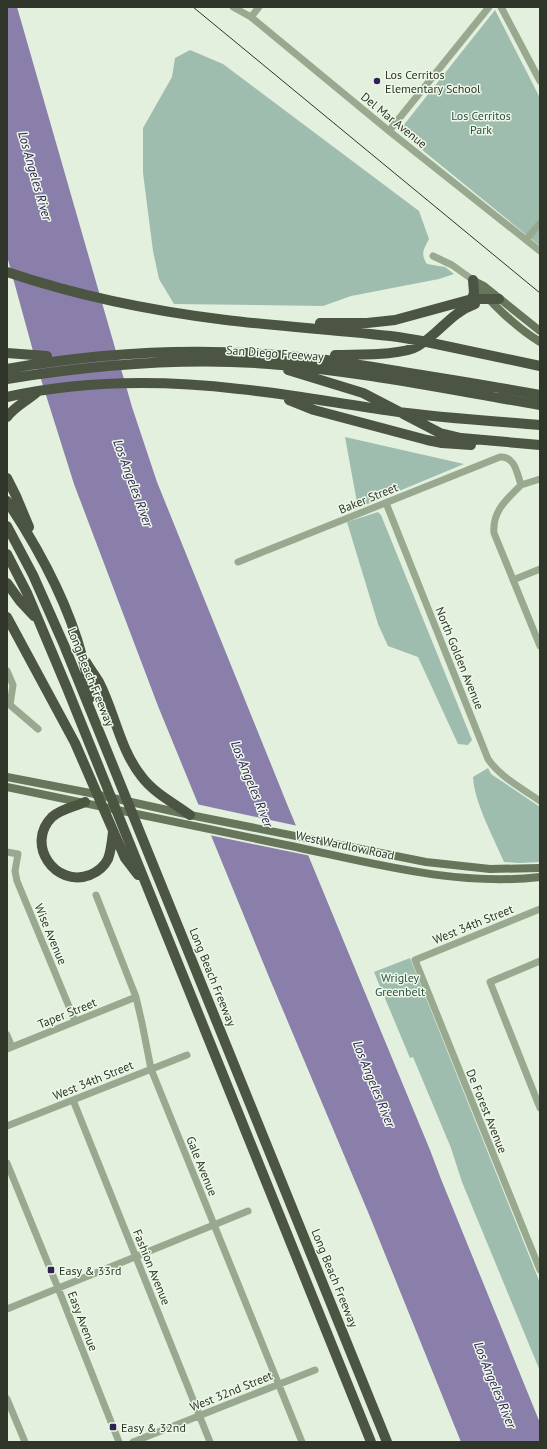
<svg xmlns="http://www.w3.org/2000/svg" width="547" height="1449" viewBox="0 0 547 1449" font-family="'PT Sans',sans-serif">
  <rect width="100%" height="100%" fill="#e2f0dd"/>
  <path fill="#9ebdaf" d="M495,10l45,88v148l-141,-115z
    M190,50l33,14 196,147 10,28c-5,10 -9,15 -2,25l18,3 9,7 -15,5 -88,17 -28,10 -149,-2 -15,-25 -6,-28 -10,-78v-45l29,-51 3,-19z
    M345,437l119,27 -106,44z
    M378,512l3,3 91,225 -4,5 -10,-1 -40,-87 -30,-11 -10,-22 -31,-102z
    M488,768l3,6 49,33v55l-20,1 -16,-1c-10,-24 -30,-60 -31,-85z
    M410,958l130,325v88l-78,-189 -11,-34 -38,-91 -3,1 -36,-86z"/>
  <path fill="#897faa" d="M7,7h10l115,400 25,75 130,322 143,346 11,29 99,244v19h-79l-93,-230 -99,-235 -111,-271 -84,-222 -35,-111 -32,-117z"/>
  <path fill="#e2f0dd" d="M196,804l102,22 13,30 -102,-21z"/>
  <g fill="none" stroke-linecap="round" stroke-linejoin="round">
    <path stroke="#99a990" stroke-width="7" d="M233,7l18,10 138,114 151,120
      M501,7l39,74
      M251,17l8,-10
      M389,131l100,-124
      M526,240l14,-17
      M433,256l19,9 21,15
      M521,485c-14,14 -29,26 -27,48l46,113
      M521,485l19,-6
      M386,503l102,256c13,19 34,29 52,42
      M238,562l262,-105c15,-1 17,16 21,28
      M513,580l27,-11
      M7,671l6,14 -3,20
      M10,705l28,24
      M7,852l11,2 -3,17 2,10 58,140
      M96,895l40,102 6,26 9,46 151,373
      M540,909l-125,51 125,310
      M540,961l-50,21 50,126
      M7,1035l5,12
      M7,1049l129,-52
      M73,1100l137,342
      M7,1126l180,-71
      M7,1163l51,125 61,154
      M7,1309l241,-98
      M7,1399l18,43
      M133,1442l182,-72"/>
    <path stroke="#67755b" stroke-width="8" d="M473,280c15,21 45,49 67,62
      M476,282l8,4 56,45
      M7,777l83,16 100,22 236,47 64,7 50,-1
      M7,787c93,19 186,38 279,58 82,17 169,42 254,32"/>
    <path stroke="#4b5541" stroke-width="10" d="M7,272c71,24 145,39 219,48 57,7 115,10 172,17l24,4 118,25
      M470,304l4,-11 -1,-13
      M320,323h47l28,-3 77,-21h27
      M7,353l40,3
      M335,355c21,-1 67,1 83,-9 22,-13 32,-33 57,-42
      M7,369c96,-17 194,-22 292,-12 37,3 73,10 110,16 44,7 87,14 131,22
      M288,370l75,23 77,40 21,5 79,7
      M7,379c87,-14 174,-22 262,-15 91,7 181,26 271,41
      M7,397c76,-17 155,-17 232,-8 51,5 102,15 153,22 49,7 99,10 148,14
      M289,400l25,10 113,30 15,3 29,2
      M7,417c8,-11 20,-16 30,-25
      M7,478l9,18 13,31
      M7,501c32,48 60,99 75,155 4,13 6,28 8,42
      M7,526l26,49 31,70 323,797
      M7,554l20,39 40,95 304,754
      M7,583l13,18 14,15
      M7,617l68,126 50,115 13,17
      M86,662c4,7 9,13 13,20 16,31 21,68 43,95 12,16 32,26 48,38
      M85,802c-11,5 -24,7 -33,15 -27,27 3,71 38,58 7,-3 14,-8 18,-16 3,-8 4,-18 5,-27"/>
    <path stroke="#2f3529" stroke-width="1" d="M193,7l347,286"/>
  </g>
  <g fill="#2f2252" stroke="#edf8e9" stroke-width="1.5">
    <circle cx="377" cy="81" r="4"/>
    <rect x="47" y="1266" width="8" height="8" rx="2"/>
    <rect x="109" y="1423" width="8" height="8" rx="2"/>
  </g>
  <g text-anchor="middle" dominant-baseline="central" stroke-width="3" stroke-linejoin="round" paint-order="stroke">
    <g font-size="12" fill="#2f3529" stroke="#edf8e9" text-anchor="start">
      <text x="385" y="74">Los Cerritos<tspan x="385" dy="14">Elementary School</tspan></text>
      <text x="59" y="1270">Easy &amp; 33rd</text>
      <text x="121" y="1427">Easy &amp; 32nd</text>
    </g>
    <g font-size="12" fill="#2f5042" stroke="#edf8e9">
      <text x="481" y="115">Los Cerritos<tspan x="481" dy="14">Park</tspan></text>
      <text x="400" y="977">Wrigley<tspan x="400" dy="14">Greenbelt</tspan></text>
    </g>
    <g font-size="12" fill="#2f3529" stroke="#edf8e9">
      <text transform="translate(394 120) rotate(39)">Del Mar Avenue</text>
      <text transform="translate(275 353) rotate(4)">San Diego Freeway</text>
      <text transform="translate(368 498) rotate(-22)">Baker Street</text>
      <text transform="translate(460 658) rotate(68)">North Golden Avenue</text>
      <text transform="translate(91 677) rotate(68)">Long Beach Freeway</text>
      <text transform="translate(345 845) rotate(12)">West Wardlow Road</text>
      <text transform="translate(473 924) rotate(-22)">West 34th Street</text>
      <text transform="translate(51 934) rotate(67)">Wise Avenue</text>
      <text transform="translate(213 977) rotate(68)">Long Beach Freeway</text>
      <text transform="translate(67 1013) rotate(-22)">Taper Street</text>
      <text transform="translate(93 1080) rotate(-22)">West 34th Street</text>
      <text transform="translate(487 1111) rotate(68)">De Forest Avenue</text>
      <text transform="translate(202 1166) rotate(68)">Gale Avenue</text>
      <text transform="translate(152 1267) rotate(68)">Fashion Avenue</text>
      <text transform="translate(335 1278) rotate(68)">Long Beach Freeway</text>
      <text transform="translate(83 1321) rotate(69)">Easy Avenue</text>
      <text transform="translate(231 1391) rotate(-22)">West 32nd Street</text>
    </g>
    <g font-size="13" font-style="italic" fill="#2f2252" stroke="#edf8e9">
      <text transform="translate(35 176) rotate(74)">Los Angeles River</text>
      <text transform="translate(133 483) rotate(70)">Los Angeles River</text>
      <text transform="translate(252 784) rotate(68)">Los Angeles River</text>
      <text transform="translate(374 1084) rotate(68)">Los Angeles River</text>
      <text transform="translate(495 1385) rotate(68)">Los Angeles River</text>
    </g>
  </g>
  <rect width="547" height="1449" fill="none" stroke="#2f3529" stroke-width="16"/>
</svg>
